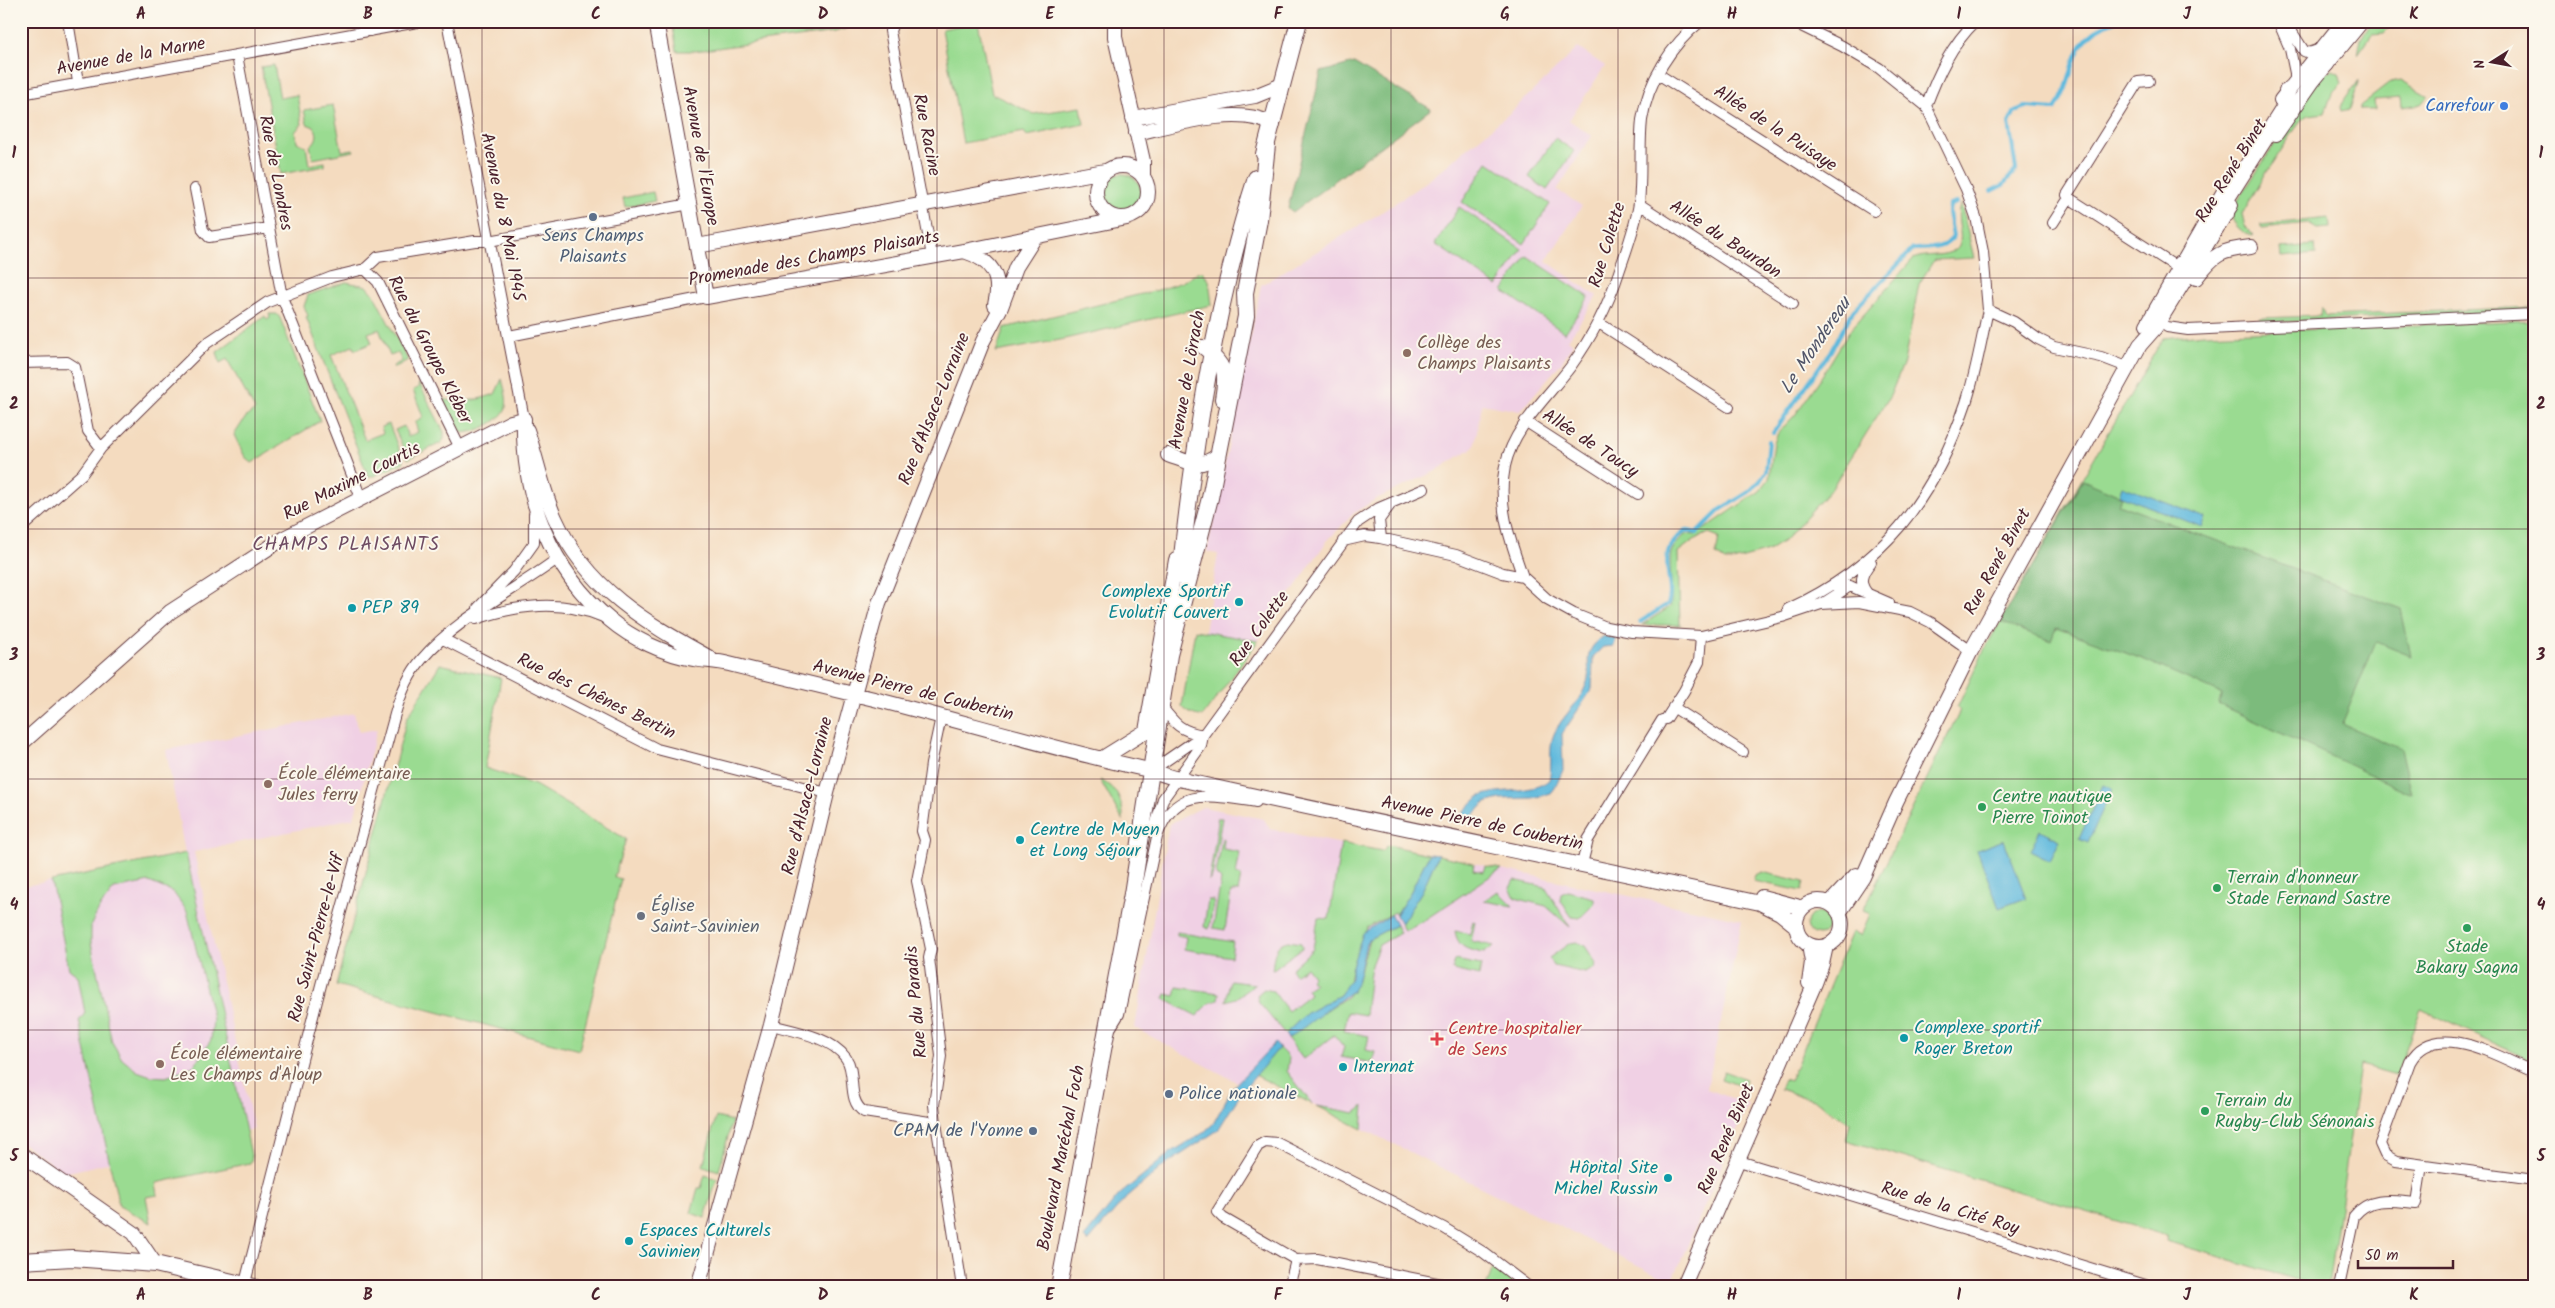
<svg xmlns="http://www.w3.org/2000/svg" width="2555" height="1308" viewBox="0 0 2555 1308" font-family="Kalam,sans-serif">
  <rect width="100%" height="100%" fill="#fbf7ec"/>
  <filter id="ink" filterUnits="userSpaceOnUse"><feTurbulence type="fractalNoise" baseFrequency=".02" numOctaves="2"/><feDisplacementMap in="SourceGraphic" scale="10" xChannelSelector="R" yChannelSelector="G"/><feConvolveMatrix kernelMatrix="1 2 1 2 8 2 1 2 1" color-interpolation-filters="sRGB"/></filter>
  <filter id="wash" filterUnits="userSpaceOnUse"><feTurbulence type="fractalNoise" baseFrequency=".0096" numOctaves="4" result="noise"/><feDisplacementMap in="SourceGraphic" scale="20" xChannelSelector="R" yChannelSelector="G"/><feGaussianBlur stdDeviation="1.12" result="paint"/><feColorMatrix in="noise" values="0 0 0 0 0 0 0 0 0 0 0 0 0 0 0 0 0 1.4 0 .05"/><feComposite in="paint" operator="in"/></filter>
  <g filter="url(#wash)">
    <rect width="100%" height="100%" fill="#f4dbbf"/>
    <path fill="#f0d0e4" d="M1578,48l27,18 -36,54 23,16 -35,54 25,16 -36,55 51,35 -29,44 5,4 -12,19 -41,48 -38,-7 -8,43 -40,25 -58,27 -22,14 -27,28 -69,100 -53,-9 13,-78 -11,-2 54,-267 121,-73 47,-32 81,-67z
      M354,713l5,19 18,-3 -23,89 -160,34 60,277 -190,44 -43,-31v-255l164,-34 -19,-103z
      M1203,807l61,12 6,10 62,13 50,9 6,-6 354,75 -35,169 41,15 -76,178 -424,-210 -11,10 -102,-54 34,-204z"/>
    <path fill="#9adb91" stroke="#727d5e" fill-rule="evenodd" d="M672,21h199l-36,11 -140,19h-18z
      M2373,21h10l6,7 -5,5 -12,1 -14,20 3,-16z
      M978,22l14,72 42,20 47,-7 3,17 -57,12 -3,-4 -61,11 -21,-114z
      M274,65l6,33 17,-3 5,29 -7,8 2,10 9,4 3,19 16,-3v4l-44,8 -20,-107z
      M2333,70l6,3 3,10 -10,10 -7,20 -16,2 -8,5 -38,58 -21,36 3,12 9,9c-10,-1 -18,-7 -22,-17l5,-16 76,-117 11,-13z
      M2359,80l-9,29 -9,2 -1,-4z
      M2401,80l27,16 -7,8 -19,3 -1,-9 -27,2 1,10h-15v-4l31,-24z
      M333,105l9,46 11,-2 1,2 -41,8 -3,-13c7,-5 9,-12 4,-19l-7,-3 -3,-14z
      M1555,138l19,13 -27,39 -18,-13z
      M1488,162l62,42 -26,40 -62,-42z
      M1103 193a19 19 0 1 1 38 0a19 19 0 1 1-38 0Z
      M653,192l2,9 -30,6 -2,-9z
      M1961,204l13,54 -40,2 -15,24 -15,78 -14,34 -59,93 -46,51 -17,11 -35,10h-8l-9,-6 3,-18 -10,-4 -15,7 -16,12 2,73h-38l28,-18c4,-15 -3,-49 2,-57 3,-6 10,-11 13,-16l11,1 64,-44 9,-12 5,-36 4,-10 17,-18 23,-33 33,-53 62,-70c13,-6 32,-1 43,-10 11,-9 -3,-31 5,-45z
      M1459,207l63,42 -25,37 -62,-42z
      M2329,218l1,10 -13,1 -10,-6 -45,5 -2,-3z
      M2315,245l1,9 -34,3 -1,-9z
      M1527,256l62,41 -24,36 -62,-42z
      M1201,271l8,9 3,25 -152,35 -64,12 8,-24 154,-38 24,-8z
      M346,282l21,4 6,7 35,67 -14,8 -1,-2 9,-5 -4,-8 -8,3 -11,-27 -11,4 4,10 -17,7 -2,-4 -22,9 34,85 18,-7 -2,-6 8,-3 15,38 -30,14h-6l-62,-159 2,-1 -4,-10 4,-11z
      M2322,307l4,9 208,-9v4l-278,12 4,-5 61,-2z
      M269,314h8l3,4 40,103 -68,42 -7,-6 -11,-22 12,-18 9,-7 -28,-51 -7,4 -3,-11 48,-36 2,4 3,-2z
      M2534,320v742l-113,-53 -25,66 -36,-10 -31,222h-8l-155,-46 1,-5 -321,-96 4,-17 -34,-22 -36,-12 4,-10 6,2 62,-149 9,3 9,-21 -7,-3 97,-201 -3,-2 27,-58 179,-312 41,-4z
      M502,379c2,8 6,20 4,28 -3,14 -35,29 -47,25l-20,-35c16,8 40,3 56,-3z
      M419,383l25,49v7l-3,4 -33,16 -13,-29 9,-4 4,11 10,-5 -3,-10 8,-5 -10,-27 5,-2z
      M1195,630l63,11 -55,75c-7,1 -17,-4 -21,-10z
      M440,664l61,14 -16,90 50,17 91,54 -12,38 7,2 -42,171 -243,-65 71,-267z
      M1100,780c17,8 24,23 23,41z
      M1217,818h5l-10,58 -3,5 9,-58z
      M1222,838l2,1 -1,10 17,3 -4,23 5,1 -3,16h-7l-6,38 -12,-2 8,-48 -5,-5z
      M1341,843l41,8 6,-6 41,9 -18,37 -15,24 -1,-3 -28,16 -16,41 -2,14 -9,12 -33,18 -22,21 -26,-31 -2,-8 7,-6 9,2 15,20 22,-17 -3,-5 7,-5 -4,-5 3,-3 -7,-9 -11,8 -4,-6 22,-20 5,-31 11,1z
      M186,853l66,306 -2,4 -94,20 2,12 -12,2 5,26 -32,-17 -40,-185 6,-8 -7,-37 -9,-7 -18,-88zM149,882l24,10 14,19 26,108 -2,21 -17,26 -28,11 -15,-1 -14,-5 -15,-12 -10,-17 -21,-99v-18l9,-18 14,-18z
      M1438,855l36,8 -1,7 11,2 2,-6 15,3 -75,50 -22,12 -3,-7 21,-33z
      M1762,872l42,10 -2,9 -49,-10 2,-6z
      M1514,880l31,7 25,40 -24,-21 -31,-8 -5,-10z
      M1498,891l15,15 -29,-5z
      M1568,891l26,7v6l-14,14 -8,-1 -12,-17 1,-6z
      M1208,900h6l-5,29 -5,-2z
      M1807 924a11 11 0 1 1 22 0a11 11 0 1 1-22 0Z
      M1473,921l2,1 -4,19 23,5 -10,7c-15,-3 -26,-4 -29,-22l15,3z
      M1396,925l4,8 -21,12 -8,20 -6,50 -17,-3 -4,19 25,5 -3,14 9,2 -3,11 -31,-6 3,-10 -10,-12 -31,24 -15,-20 18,-16 41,-26 10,-14 12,-44z
      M1177,932l56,10 -2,15 -47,-8 2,-12 -9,-2z
      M1288,941l13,2 1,5 -30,22c2,-12 1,-26 16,-29z
      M1577,942l8,4 11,17 -1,5 -10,5 -31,-7 -5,-8 21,-15z
      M1455,960l26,5 -2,11 -26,-6z
      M1230,981l25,3 -19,14 -10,3z
      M1177,987l42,6 -1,7 -8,3 -13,13 -33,-17 2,-5 9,2z
      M1279,1048l10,10 -2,13 25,33 -57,-29z
      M1724,1071l22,8 -2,8 -23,-8z
      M1317,1106l38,7 9,-7 -2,23z
      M716,1117l16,4 -13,50 -16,-5z
      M705,1175l12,4 -12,39 -14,-5 7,-25h3z
      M1494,1265l29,22h-37z"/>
    <path fill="#7bbb7b" stroke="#626d53" d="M1354,63l77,46 -138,103 -5,-4 33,-136z
      M2083,480l39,17 -4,7 283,105 10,47 -35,-14 -34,82 59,25 11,45 -194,-90 4,-10 -77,-34 -89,-32 -5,13 -51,-19z"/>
    <path fill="#5fb9dd" stroke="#546c84" d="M2122,486l84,32 -4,9 -83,-32z
      M1604,636l12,3 -2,7 -11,1 -10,10 -1,32 -30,45 1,36 -8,18 -4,5 -18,5 -33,1 -15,4 -18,19 -10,-2c6,-7 14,-18 22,-23 21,-10 52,-2 70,-17 4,-15 -1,-33 5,-46 7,-17 25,-30 32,-49 8,-19 -8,-31 18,-49z
      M2103,785l9,4 -24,54 -9,-4z
      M2040,830l20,10 -10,21 -20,-10z
      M2004,840l22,58 -27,10 -22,-58z
      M1429,854l9,1 -16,36 -21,33 -5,-9 15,-24z
      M1391,915l5,10 -27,14 -3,5 -9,39 -5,8 -64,48 -3,-5 22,-21 33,-18 11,-17v-9l12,-36z
      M1275,1043l4,5 -38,45 -23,37 -57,38 -34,29 -39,45 -4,-4 35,-43 51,-42 33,-20 10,-9 20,-37z"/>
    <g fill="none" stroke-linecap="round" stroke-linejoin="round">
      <path stroke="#5fb9dd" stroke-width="4" d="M1991,191l12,-6 13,-15 -7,-47 6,-12 11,-4 29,2c26,-37 7,-67 60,-88
        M1773,433l59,-84 21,-38 60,-62c15,-1 31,1 40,-12l-4,-25 1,-7 6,-2
        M1640,622l28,-18c6,-17 -4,-34 0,-52 2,-8 11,-15 17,-22l12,3 23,-23 29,-18 11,-11 6,-10 3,-30"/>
    </g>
  </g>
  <g filter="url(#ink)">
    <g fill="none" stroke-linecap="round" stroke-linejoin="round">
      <g stroke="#643b41" stroke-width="12">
        <path id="minor" d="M68,21l10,61
          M368,21l2,10
          M447,21l77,398
          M894,21l-4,10 42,225
          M1791,21l51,25 37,22 47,38 40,83 10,28 7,35 5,58 26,12 24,17 16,8 47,10 26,10
          M2278,21l12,28 5,24 3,3
          M2285,21l19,30 5,2 12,-4
          M237,55l45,242 79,201
          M1658,74l216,137
          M21,94l402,-73
          M1926,106c12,-32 25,-61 50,-85
          M195,189l8,41 6,7 60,-9
          M2069,198l109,70
          M1639,204l154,100
          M2053,223l16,-25 -2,-3 71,-113 11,-1
          M365,269l13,13 82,166
          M1599,323l130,84
          M2167,327l21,3 346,-16
          M509,336l197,-39
          M21,363l46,-1 8,5 13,64 13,17
          M1525,421l113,73
          M21,528l61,-54 19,-26 106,-105 61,-41 64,-25 33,-8 13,-12 97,-16h14l201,-37
          M1381,538l-2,-18 11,-15
          M1343,541l22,-5 15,2 76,17 47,18 20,4 24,22 27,15 32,13 26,5 69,4 81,-19 39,-13 38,-2 51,10 20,10 41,29
          M1523,577c-13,-37 -26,-71 -18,-111 9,-40 42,-68 66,-100 21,-29 37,-60 48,-94 7,-21 17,-47 20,-69 3,-28 0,-56 3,-83 6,-39 29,-75 59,-99
          M1835,585l15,1 39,17
          M1869,595c-12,-12 -7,-22 2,-33
          M1822,604l28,-18
          M478,608l36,-37 20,-28v-29
          M1788,609c94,-43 145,-108 178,-206 10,-30 15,-62 22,-93
          M476,619c42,-14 85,-20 127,-2
          M443,639l214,110 170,44
          M1161,706c14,18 19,25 42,29
          M1673,707l70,45
          M941,717l-10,47 -9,67 3,9 -8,41 14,68 -2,9 12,98 -7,49 2,18 26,164
          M1151,771l52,-36 155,-213 21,-14 45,-19
          M1154,830l9,-31 38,-53 2,-11
          M1582,864l6,-24 74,-120 4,-1 18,-28 15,-29 2,-26
          M771,1025c24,6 60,12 75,33 11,16 0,42 18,54l72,11
          M1111,1027l8,-13 38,-177c17,-53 56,-41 99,-35
          M2534,1072c-34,-14 -99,-55 -124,-10l-30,82 5,11 11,6 138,19
          M1739,1161l413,126
          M1296,1260l-73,-42 -6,-6 41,-66 7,-4 12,1 167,85 39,24 46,35
          M244,1287l77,-302 74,-271c5,-18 14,-40 27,-55 36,-42 91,-67 135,-100
          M1289,1287l7,-27 21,-1 140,28
          M2339,1287l15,-71c16,-20 39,-15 62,-13l6,-38"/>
      </g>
      <g stroke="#643b41" stroke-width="16">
        <path id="tertiary" d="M656,21l50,276 258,-46 163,-33
          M1115,21v16l28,124v16
          M2281,100l63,-79
          M1133,118l122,-22 27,-11
          M1136,133c36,-8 106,-29 137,-8
          M2276,134l37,-53 49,-60
          M1096 192a26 26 0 1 1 52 0a26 26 0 1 1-52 0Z
          M697,246l408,-75
          M964,251c28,9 38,25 31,54
          M2196,278c18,-24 25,-28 55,-31
          M2147,325l80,-139
          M1203,347c22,17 24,24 19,52
          M524,419c-2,77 26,151 86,201 21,18 56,35 84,39 11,2 23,2 35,5 48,12 96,23 145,35 91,23 182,51 275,71 11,3 22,8 34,10 192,43 385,81 577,123l20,10 16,13
          M527,430c10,29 15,60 28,88 32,71 90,104 155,140
          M1168,455c19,6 30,15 49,1
          M21,744l149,-132 17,-11 97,-63 227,-116 13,-3
          M1101,759l45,-28 30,-171
          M1762,897l34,9 5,3
          M1796 924a23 23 0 1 1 46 0a23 23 0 1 1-46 0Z
          M1830,903l26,-28
          M1839,913l24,-36 33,-75 75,-151 169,-306 15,-17 76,-123
          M1809,945l3,17 -3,21
          M21,1154l113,79 21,31
          M698,1287l73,-262 56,-232 52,-190 104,-262 18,-34 15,-40 19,-30
          M1683,1287l132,-304 7,-19 4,-18"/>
      </g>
      <g stroke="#643b41" stroke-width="18">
        <path id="primary" d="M2298,76c11,-4 17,-11 28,-12
          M1264,154l35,-133
          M2226,214l-1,-13 61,-96 1,-14
          M2180,264l11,7
          M1180,575c14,-133 35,-270 76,-397
          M21,1261l51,-3 83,6 99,23
          M1059,1287l73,-393 37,-239 41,-157 36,-182 -1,-23 14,-73 8,-75"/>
      </g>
      <use href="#minor" stroke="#fff" stroke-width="10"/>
      <use href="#tertiary" stroke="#fff" stroke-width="14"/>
      <use href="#primary" stroke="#fff" stroke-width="16"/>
    </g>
  </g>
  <path fill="none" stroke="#4a1f2b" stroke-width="1" stroke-opacity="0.55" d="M255,21v1266M482,21v1266M709,21v1266M937,21v1266M1164,21v1266M1391,21v1266M1618,21v1266M1846,21v1266M2073,21v1266M2300,21v1266M21,278h2513M21,529h2513M21,779h2513M21,1030h2513"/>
  <circle fill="#3f7fe0" stroke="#fbf7ec" stroke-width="2" cx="2504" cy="106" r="5"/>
  <g fill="#5c6f8a" stroke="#fbf7ec" stroke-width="2">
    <circle cx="593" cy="217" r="5"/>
    <circle cx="1169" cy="1094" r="5"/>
    <circle cx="1033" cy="1131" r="5"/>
  </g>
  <g fill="#8d6e63" stroke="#fbf7ec" stroke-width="2">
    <circle cx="1407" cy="353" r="5"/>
    <circle cx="268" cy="784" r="5"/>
    <circle cx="160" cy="1064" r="5"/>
  </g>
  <g fill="#0f9aa8" stroke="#fbf7ec" stroke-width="2">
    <circle cx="1239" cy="602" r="5"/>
    <circle cx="352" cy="608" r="5"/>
    <circle cx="1020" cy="840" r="5"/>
    <circle cx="1904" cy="1038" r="5"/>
    <circle cx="1343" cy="1067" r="5"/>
    <circle cx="1668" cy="1178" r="5"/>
    <circle cx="629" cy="1241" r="5"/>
  </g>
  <g fill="#2e9e5b" stroke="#fbf7ec" stroke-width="2">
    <circle cx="1982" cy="807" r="5"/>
    <circle cx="2217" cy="888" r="5"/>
    <circle cx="2467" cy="928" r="5"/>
    <circle cx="2205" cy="1111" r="5"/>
  </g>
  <circle fill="#6b7280" stroke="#fbf7ec" stroke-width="2" cx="641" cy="916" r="5"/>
  <path fill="#e0444e" stroke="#fbf7ec" stroke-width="2" d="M1434.5 1031.5h5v5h5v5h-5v5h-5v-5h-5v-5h5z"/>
  <g text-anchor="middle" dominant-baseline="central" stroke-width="4" stroke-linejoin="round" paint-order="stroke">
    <g font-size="18" fill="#4a1f2b" stroke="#fbf7ec">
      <text transform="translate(131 57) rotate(-10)">Avenue de la Marne</text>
      <text transform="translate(1775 129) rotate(33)">Allée de la Puisaye</text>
      <text transform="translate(926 135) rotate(79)">Rue Racine</text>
      <text transform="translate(700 156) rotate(80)">Avenue de l'Europe</text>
      <text transform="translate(2232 171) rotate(-58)">Rue René Binet</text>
      <text transform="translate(275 173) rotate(79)">Rue de Londres</text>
      <text transform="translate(502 217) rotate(79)">Avenue du 8 Mai 1945</text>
      <text transform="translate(1725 240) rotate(33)">Allée du Bourdon</text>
      <text transform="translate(1608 245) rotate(-73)">Rue Colette</text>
      <text transform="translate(814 259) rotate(-10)">Promenade des Champs Plaisants</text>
      <text transform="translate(429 350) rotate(63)">Rue du Groupe Kléber</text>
      <text transform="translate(1188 380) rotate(-80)">Avenue de Lörrach</text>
      <text transform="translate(935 409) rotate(-68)">Rue d'Alsace-Lorraine</text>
      <text transform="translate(1590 444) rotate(33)">Allée de Toucy</text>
      <text transform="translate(352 482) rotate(-27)">Rue Maxime Courtis</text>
      <text transform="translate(1998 562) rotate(-61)">Rue René Binet</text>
      <text transform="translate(1260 629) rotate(-54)">Rue Colette</text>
      <text transform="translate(913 691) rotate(14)">Avenue Pierre de Coubertin</text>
      <text transform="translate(596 697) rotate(26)">Rue des Chênes Bertin</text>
      <text transform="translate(808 796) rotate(-76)">Rue d'Alsace-Lorraine</text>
      <text transform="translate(1482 824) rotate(12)">Avenue Pierre de Coubertin</text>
      <text transform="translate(317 938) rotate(-75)">Rue Saint-Pierre-le-Vif</text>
      <text transform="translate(917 1002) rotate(-95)">Rue du Paradis</text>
      <text transform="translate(1727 1139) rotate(-67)">Rue René Binet</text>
      <text transform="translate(1062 1158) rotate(-79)">Boulevard Maréchal Foch</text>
      <text transform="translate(1950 1209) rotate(17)">Rue de la Cité Roy</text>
    </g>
    <g font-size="18" fill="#366cbe" stroke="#fbf7ec" text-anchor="end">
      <text x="2494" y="106">Carrefour</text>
    </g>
    <g font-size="18" fill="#4e5e75" stroke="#fbf7ec">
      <text x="593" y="236">Sens Champs<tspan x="593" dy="21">Plaisants</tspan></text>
      <text x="1179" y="1094" text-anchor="start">Police nationale</text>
      <text x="1023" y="1131" text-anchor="end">CPAM de l'Yonne</text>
    </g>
    <g font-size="18" fill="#785e54" stroke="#fbf7ec" text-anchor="start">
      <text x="1417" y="343">Collège des<tspan x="1417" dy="21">Champs Plaisants</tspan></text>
      <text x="278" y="774">École élémentaire<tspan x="278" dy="21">Jules ferry</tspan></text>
      <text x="170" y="1054">École élémentaire<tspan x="170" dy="21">Les Champs d'Aloup</tspan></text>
    </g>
    <g font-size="18" fill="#0d838f" stroke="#fbf7ec" text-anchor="start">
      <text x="1229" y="592" text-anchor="end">Complexe Sportif<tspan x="1229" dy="21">Evolutif Couvert</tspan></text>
      <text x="362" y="608">PEP 89</text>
      <text x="1030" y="830">Centre de Moyen<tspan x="1030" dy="21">et Long Séjour</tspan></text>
      <text x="1914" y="1028">Complexe sportif<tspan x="1914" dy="21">Roger Breton</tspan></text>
      <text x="1353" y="1067">Internat</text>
      <text x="1658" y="1168" text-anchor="end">Hôpital Site<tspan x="1658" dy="21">Michel Russin</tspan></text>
      <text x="639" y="1231">Espaces Culturels<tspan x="639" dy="21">Savinien</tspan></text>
    </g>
    <g font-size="18" fill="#27864d" stroke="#fbf7ec" text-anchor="start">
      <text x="1992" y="797">Centre nautique<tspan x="1992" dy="21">Pierre Toinot</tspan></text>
      <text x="2227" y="878">Terrain d'honneur<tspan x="2227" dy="21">Stade Fernand Sastre</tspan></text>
      <text x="2467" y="947" text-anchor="middle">Stade<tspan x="2467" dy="21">Bakary Sagna</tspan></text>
      <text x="2215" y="1101">Terrain du<tspan x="2215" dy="21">Rugby-Club Sénonais</tspan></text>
    </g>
    <g font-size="18" fill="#5b616d" stroke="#fbf7ec" text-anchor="start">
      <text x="651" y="906">Église<tspan x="651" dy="21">Saint-Savinien</tspan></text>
    </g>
    <g font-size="18" fill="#be3a42" stroke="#fbf7ec" text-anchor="start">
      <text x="1448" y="1029">Centre hospitalier<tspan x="1448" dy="21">de Sens</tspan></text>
    </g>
    <g font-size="19" font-style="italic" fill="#515569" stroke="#fbf7ec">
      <text transform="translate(1816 346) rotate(-56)">Le Mondereau</text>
    </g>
    <g font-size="19" letter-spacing="1" fill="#6f4c63" stroke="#fbf7ec">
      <text x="346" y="545">CHAMPS PLAISANTS</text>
    </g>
  </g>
  <rect width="2555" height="1308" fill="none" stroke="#fbf7ec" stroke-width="55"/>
  <g transform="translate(2492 62) rotate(259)" stroke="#fbf7ec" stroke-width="4" paint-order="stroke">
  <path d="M0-4L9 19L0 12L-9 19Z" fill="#4a1f2b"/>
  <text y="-8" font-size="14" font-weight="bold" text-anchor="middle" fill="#4a1f2b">N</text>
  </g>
  <path d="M2358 1260v8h95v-8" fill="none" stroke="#4a1f2b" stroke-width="2.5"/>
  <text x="2365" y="1260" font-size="15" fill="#4a1f2b" stroke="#fbf7ec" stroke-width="4" paint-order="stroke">50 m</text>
  <rect x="28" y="28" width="2500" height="1252" fill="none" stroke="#4a1f2b" stroke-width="2"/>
  <g font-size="16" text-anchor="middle" font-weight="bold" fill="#4a1f2b">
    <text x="141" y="19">A</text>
    <text x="368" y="19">B</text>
    <text x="596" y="19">C</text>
    <text x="823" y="19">D</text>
    <text x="1050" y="19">E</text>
    <text x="1278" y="19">F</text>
    <text x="1505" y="19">G</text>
    <text x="1732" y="19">H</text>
    <text x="1959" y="19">I</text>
    <text x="2187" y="19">J</text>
    <text x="2414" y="19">K</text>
    <text x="14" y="158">1</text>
    <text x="2541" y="158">1</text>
    <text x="14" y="409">2</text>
    <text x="2541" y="409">2</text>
    <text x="14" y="660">3</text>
    <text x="2541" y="660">3</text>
    <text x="14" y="910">4</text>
    <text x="2541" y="910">4</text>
    <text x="14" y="1161">5</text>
    <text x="2541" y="1161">5</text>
    <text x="141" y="1300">A</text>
    <text x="368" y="1300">B</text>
    <text x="596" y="1300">C</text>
    <text x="823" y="1300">D</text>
    <text x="1050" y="1300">E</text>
    <text x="1278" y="1300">F</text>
    <text x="1505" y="1300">G</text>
    <text x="1732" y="1300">H</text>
    <text x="1959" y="1300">I</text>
    <text x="2187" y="1300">J</text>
    <text x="2414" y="1300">K</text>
  </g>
</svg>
